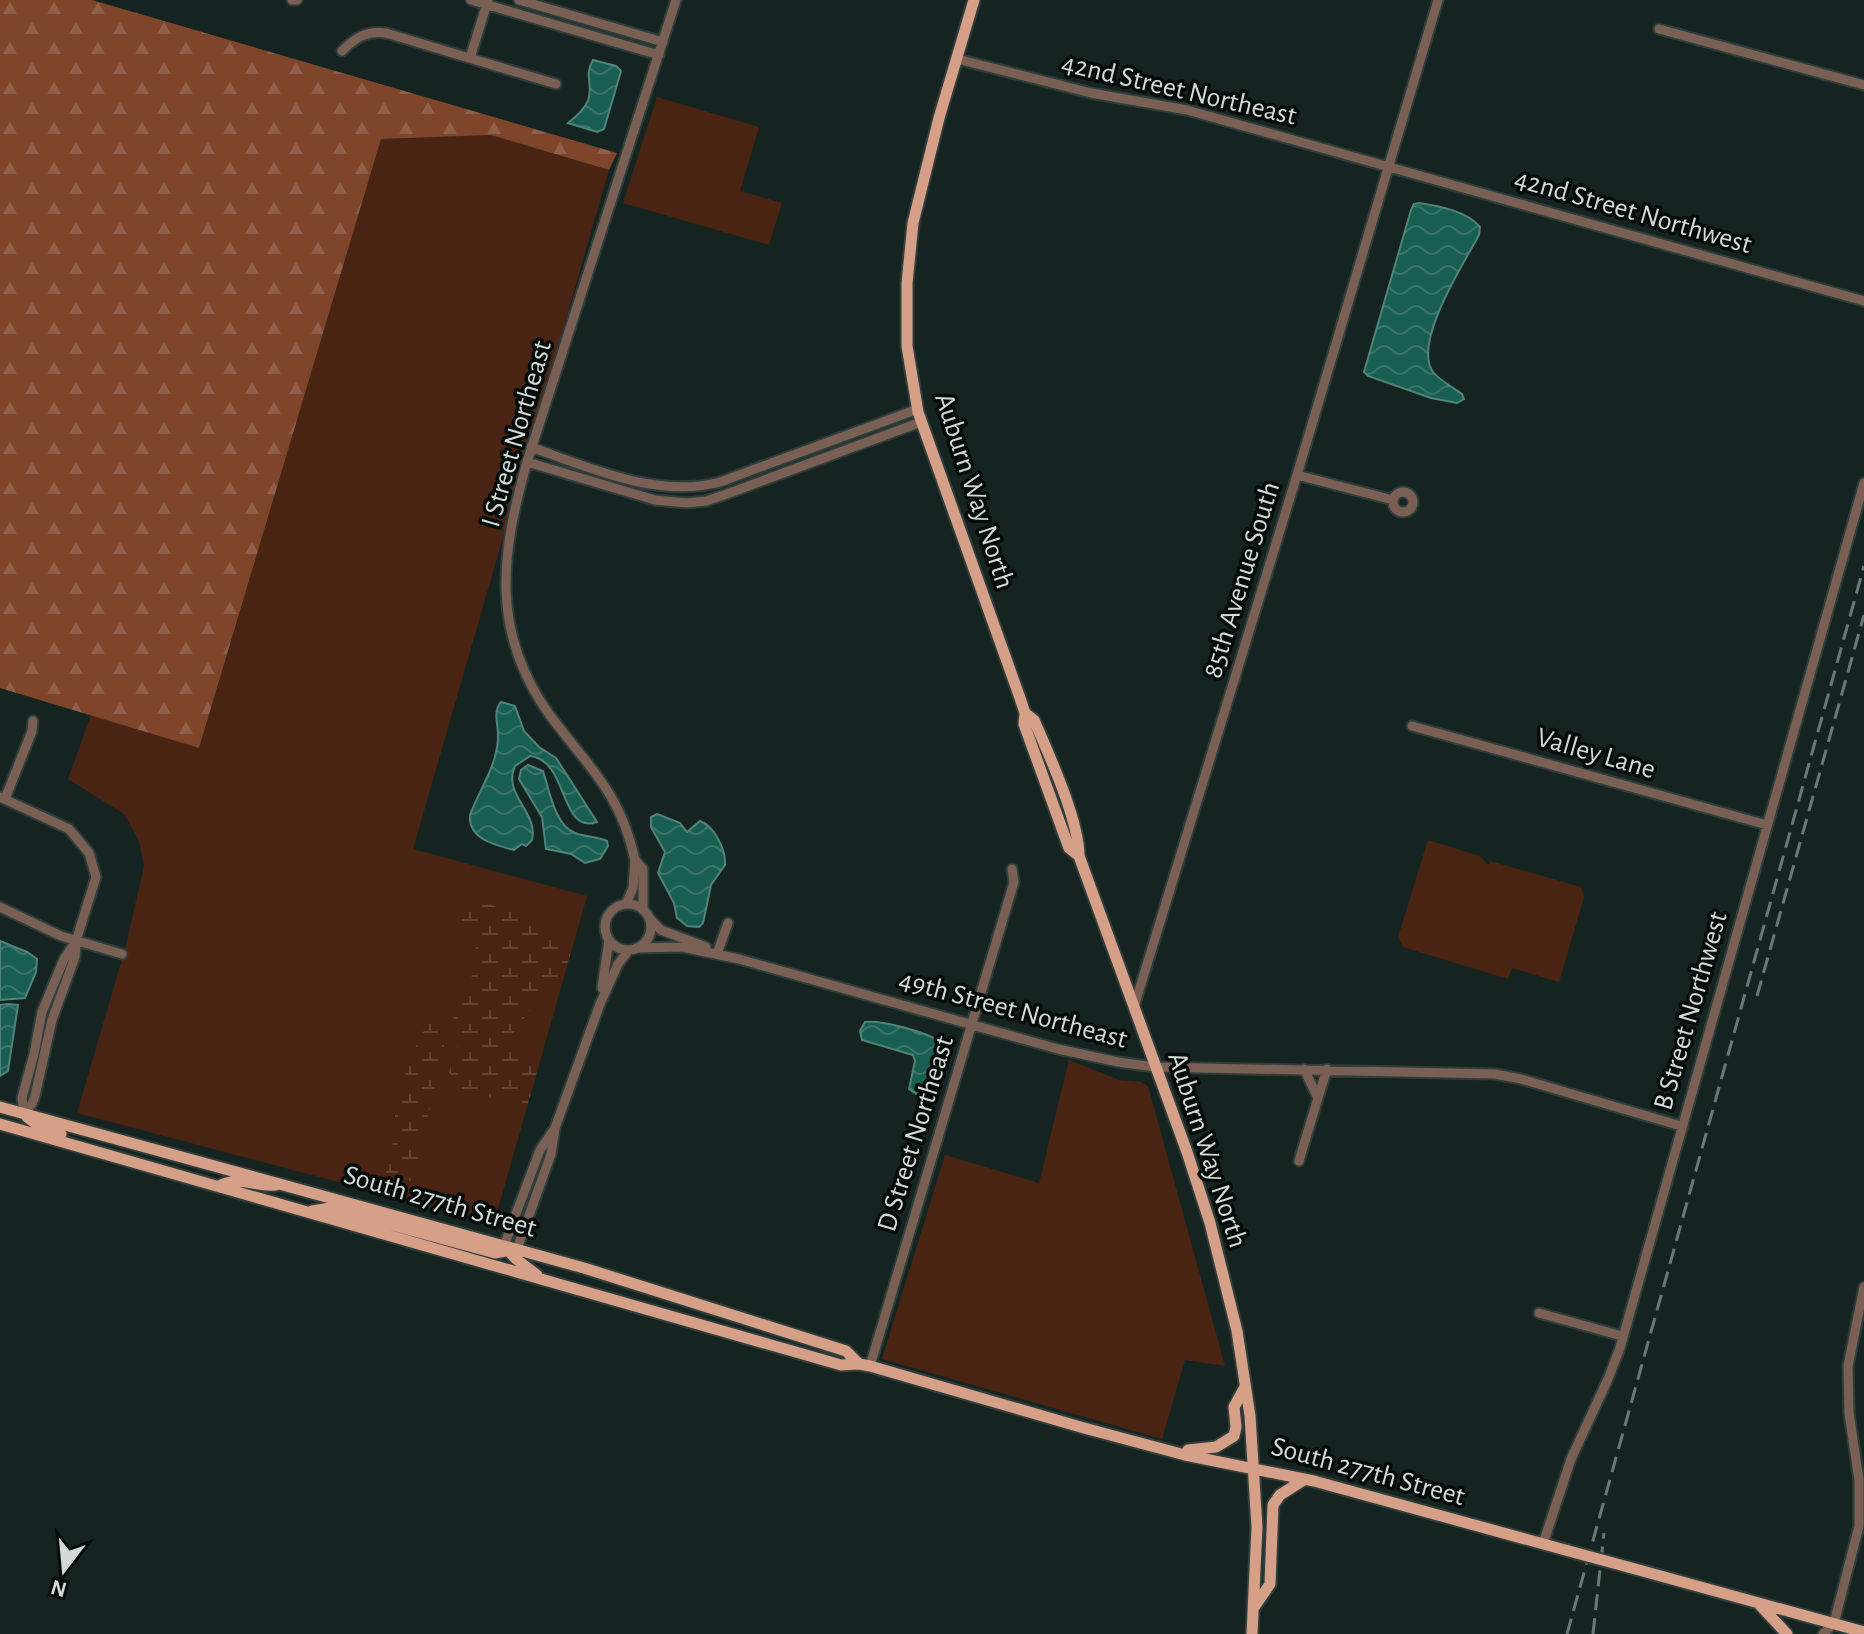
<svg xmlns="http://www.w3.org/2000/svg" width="1864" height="1634" viewBox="0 0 1864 1634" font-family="'Alegreya Sans',sans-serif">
  <defs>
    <pattern id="forest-firs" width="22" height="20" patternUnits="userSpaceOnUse" patternTransform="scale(2)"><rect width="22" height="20" fill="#7e452b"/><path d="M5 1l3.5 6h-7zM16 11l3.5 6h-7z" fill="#8f5f49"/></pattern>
    <pattern id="wetland-marsh" width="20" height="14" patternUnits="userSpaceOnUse" patternTransform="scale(2)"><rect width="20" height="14" fill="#4a2412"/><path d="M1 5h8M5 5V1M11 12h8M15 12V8" fill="none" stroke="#634334"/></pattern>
    <pattern id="water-waves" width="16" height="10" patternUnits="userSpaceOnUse" patternTransform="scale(2)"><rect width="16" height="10" fill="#195e52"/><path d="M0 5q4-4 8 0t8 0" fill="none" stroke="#3a746a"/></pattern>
  </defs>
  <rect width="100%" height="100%" fill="#162421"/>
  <path fill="#4a2412" d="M657,97l102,30 -19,64 42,12 -13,42 -146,-42z
    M491,135l118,35 -196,679 174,47 -93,327 -417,-110 48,-164 19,-83 -5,-25 -15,-27 -56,-35 23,-64 108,33 182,-609z
    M1428,840l52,16 8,9 2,-4 91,26 3,10 -25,85 -47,-14 -4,11 -105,-32 -5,-10z
    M1069,1060l50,20 22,2 7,4 77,280 -40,-6 -23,79 -280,-80 63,-204 94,28z"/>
  <path fill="url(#forest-firs)" d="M0,0h92l525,153 -8,17 -118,-35 -110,4 -182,609 -199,-60z"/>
  <path fill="url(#wetland-marsh)" d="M463,895l82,29 27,24 -14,48 -16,-2 -35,47 19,13 11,18 -10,34 -35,-8 -25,-2 -18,-24 12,-36 -10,-24c21,-33 40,-58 9,-91z
    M434,1019l11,5 2,10 -34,146 -8,4 -20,-7c1,-9 5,-15 6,-23 3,-13 3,-25 4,-38 3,-22 21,-84 39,-97z"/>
  <path fill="url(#water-waves)" stroke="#50847a" stroke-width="2" d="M593,60l23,6 5,5 -17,58 -7,3 -29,-9c39,-30 11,-40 25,-63z
    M1419,203c20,3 48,8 61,24l-1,8c-15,28 -67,108 -46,137 7,9 20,15 29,22l2,5 -7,4 -26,-5 -63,-22 -4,-4 47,-162 3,-6z
    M501,702l14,4 9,25 15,16 17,11 41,64c-38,13 -28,-62 -67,-66l-15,10c-13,29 24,46 17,74l-6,6 -4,-2 -8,6c-19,-5 -46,-11 -44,-35 10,-27 26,-47 28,-76 1,-13 -6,-26 3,-37z
    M528,765l15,6c6,18 12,55 32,62 10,4 22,3 32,8l1,5 -8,13 -15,4 -14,-9 -25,-5 -4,-32 -23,-38 2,-9z
    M657,814l23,9 7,9 13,-11c14,5 26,28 25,44l-14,20 -8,38 -4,4 -12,-1 -10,-8 -3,-15 -16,-30 7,-21 -14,-25v-10z
    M0,941l27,11 10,7 -1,13 -11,26 -25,2z
    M8,1004l10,1 -10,66 -8,5v-71z
    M865,1022c18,-2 61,10 76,20l2,6 -8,17 -1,15 -9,13 -9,1 -7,-5 6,-28 -2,-6 -51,-15 -2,-9z"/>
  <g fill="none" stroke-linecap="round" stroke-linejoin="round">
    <g stroke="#303e3b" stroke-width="13">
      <path id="minor" d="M292,0h5
        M471,0l188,55
        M519,0l144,42
        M1659,29l205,56
        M342,51c13,-13 25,-21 44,-18l170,51
        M470,58l18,-58
        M957,59l134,34 96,17 677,191
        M531,447c59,21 127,52 189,35l198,-73
        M527,462l128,38 32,3 19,-2 18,-6 197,-73
        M1297,475l96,25
        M1393 502a10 10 0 1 1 20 0a10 10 0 1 1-20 0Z
        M1412,726l355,99
        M0,797l69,32 20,24 7,24 -20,64 -12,18 -22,53 -8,42 -12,44 2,15
        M5,799l27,-68 1,-10
        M635,860c-15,-69 -47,-93 -86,-146 -59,-83 -48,-160 -22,-252l149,-462
        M626,904l7,-16 2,-28 8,9v41
        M605 927a23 23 0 1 1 46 0a23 23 0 1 1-46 0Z
        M0,907l61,29 61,18
        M649,918l12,12 45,17
        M636,948l46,-1 57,12 319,90 60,13 37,5 340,7 26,5 160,47
        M718,951l10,-28
        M602,988l7,-48
        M1134,1007l163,-532 141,-475
        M1304,1069l14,29 9,-29
        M24,1113l8,-9 3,-8 17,-76 23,-63 1,-13
        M1299,1161l19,-63
        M504,1246l36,-96 13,-19
        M517,1249l34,-95 4,-26 45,-124 18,-40 11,-14
        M1539,1313l83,23
        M870,1366l144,-484 -2,-13
        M1543,1544l28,-85 37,-80 12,-31 244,-865
        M1834,1623l25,-97v-46l-10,-67 -1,-47 16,-79
        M1823,1634l11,-11"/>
    </g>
    <g stroke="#303e3b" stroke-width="15">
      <path id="major" d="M974,0l-35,118 -26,105 -6,60v63l11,66 102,286 5,15 -1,11 45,124 10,8
        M1025,713l9,7c15,35 45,100 45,136l108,296 23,71 27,108 13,85 7,111 -5,107
        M0,1107l584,161 262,83 13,13
        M27,1117l9,7 25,10
        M0,1124l841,241 18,-1 11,2 214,62 101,27 129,26 255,70
        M219,1186c22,-11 34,1 57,-1
        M312,1211l18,-3 165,45 21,-4
        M505,1247l11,12 21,16
        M1188,1450l28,-3 18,-11 2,-9 -2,-20 11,-20
        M1628,1567l236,65
        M1758,1603l29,31
        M1255,1606l15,-22 3,-79 7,-10 25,-16"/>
    </g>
    <use href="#minor" stroke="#7a6054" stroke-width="9"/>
    <use href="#major" stroke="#d69f87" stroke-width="11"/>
    <path stroke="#6c7875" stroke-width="3" stroke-dasharray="16 8" stroke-linecap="butt" d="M1757,996l107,-381
      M1567,1634l297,-1068
      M1593,1634l11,-101"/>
    <g stroke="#303e3b" stroke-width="15" stroke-linecap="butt">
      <path id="major-bridge" d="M1569,1551l59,16"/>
    </g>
    <use href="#major-bridge" stroke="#d69f87" stroke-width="11"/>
  </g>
  <g text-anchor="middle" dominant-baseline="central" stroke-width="7" stroke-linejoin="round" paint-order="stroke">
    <g font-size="28" fill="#d2dbd8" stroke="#060c0a">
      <text transform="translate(1179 90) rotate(13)">42nd Street Northeast</text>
      <text transform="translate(1633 212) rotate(16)">42nd Street Northwest</text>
      <text transform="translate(517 434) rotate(-74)">I Street Northeast</text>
      <text transform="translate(974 491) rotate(72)">Auburn Way North</text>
      <text transform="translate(1242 580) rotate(-73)">85th Avenue South</text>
      <text transform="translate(1596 754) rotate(16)">Valley Lane</text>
      <text transform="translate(1013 1010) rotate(15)">49th Street Northeast</text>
      <text transform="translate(1691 1011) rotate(-74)">B Street Northwest</text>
      <text transform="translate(916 1134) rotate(-73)">D Street Northeast</text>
      <text transform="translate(1207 1150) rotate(72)">Auburn Way North</text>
      <text transform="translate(440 1202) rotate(16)">South 277th Street</text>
      <text transform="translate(1368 1472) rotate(15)">South 277th Street</text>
    </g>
  </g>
  <g transform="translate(64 1570) rotate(196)" stroke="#060c0a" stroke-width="6" paint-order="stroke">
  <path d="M0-6L14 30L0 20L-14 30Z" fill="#d2dbd8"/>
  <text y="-12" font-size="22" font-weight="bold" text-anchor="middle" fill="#d2dbd8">N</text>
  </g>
</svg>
